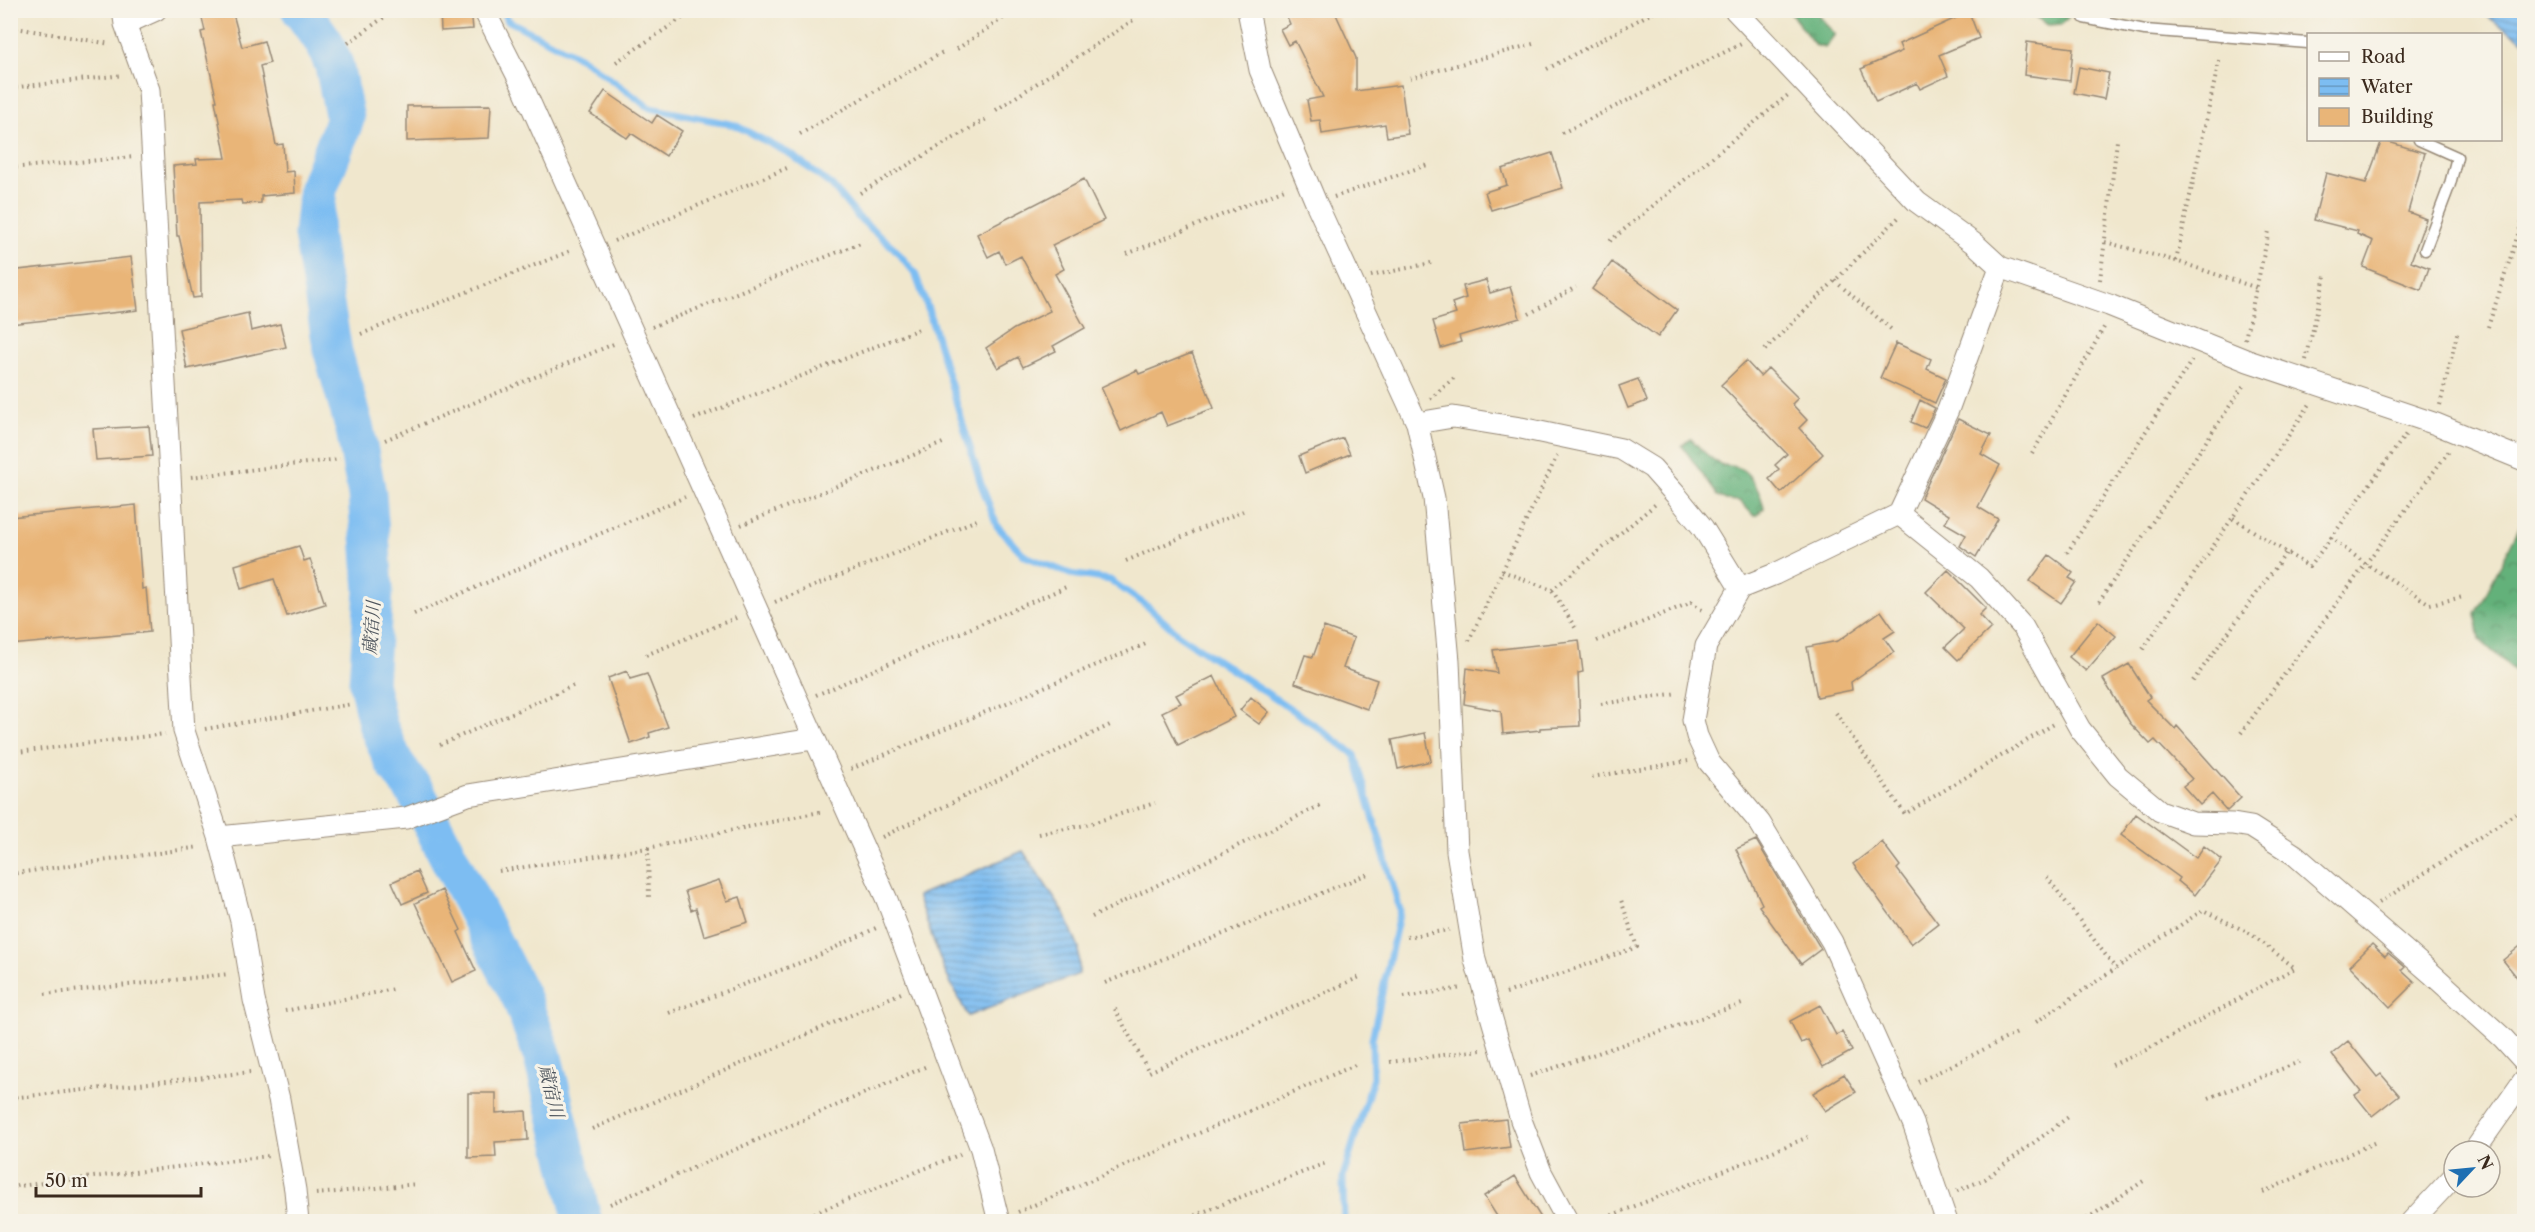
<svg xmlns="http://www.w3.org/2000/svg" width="2535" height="1232" viewBox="0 0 2535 1232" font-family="'Libre Caslon Text','Noto Serif JP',serif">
  <defs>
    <pattern id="forest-crowns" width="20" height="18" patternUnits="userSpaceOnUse" patternTransform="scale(1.5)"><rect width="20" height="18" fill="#64b17a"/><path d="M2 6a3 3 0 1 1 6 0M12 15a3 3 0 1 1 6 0" fill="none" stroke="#549063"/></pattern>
    <pattern id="water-rules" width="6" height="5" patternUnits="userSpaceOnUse" patternTransform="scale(1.5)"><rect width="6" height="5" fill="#7dbdf2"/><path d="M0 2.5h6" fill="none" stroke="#689ac3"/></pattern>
  </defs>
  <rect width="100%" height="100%" fill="#f7f3e8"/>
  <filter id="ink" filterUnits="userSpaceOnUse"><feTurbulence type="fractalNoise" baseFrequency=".0167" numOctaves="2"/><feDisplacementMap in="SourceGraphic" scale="12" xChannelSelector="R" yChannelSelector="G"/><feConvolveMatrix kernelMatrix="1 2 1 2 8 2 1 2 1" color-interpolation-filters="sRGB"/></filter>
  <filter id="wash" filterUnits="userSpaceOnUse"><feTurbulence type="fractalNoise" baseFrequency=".008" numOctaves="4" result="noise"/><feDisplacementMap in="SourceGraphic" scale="24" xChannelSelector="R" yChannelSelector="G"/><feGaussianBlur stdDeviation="1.35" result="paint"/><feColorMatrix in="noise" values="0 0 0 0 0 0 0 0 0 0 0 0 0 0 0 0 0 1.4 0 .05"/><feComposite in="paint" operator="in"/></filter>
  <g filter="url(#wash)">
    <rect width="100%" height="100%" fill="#f0e7cd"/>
    <path fill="url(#forest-crowns)" stroke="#506e4c" stroke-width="1.5" d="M1789,11h26l20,23 -10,14 -10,-3z
      M2026,11h42v7l-6,6 -14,1z
      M1691,439c9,9 17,19 29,25 6,3 13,1 19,4 13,6 22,26 25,40l-7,7h-4l-13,-14 -14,-1 -8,-4 -36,-50z
      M2524,518v161l-44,-39 -4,-26z"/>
    <path fill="url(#water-rules)" stroke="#5c7488" stroke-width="1.5" d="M2479,11h45v30z
      M1023,851l42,63 14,35v25l-111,42 -23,-44 -28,-76z"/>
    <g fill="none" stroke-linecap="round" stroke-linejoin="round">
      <path stroke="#7dbdf2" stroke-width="7" d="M503,10l4,10 76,39 67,49 85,17 57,30 40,31 26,31 36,31 21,25 13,36 53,175 16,42 28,30 45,18 40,6 37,26 32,29 133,88 43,32 45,155 -28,129 1,39 -30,99 1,45"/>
      <path stroke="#7dbdf2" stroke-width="39" d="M301,10l23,32 10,23 11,54 -27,70 -5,45 20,118 22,78 12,64 7,96 -6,93 10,43 16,36 22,31 105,205 21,56 41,168"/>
    </g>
    <g id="blocks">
      <path fill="#e9b578" d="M200,10h32l10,37 22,-6 6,22 -10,3 16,79 7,-1 2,28 9,-1 1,22 -34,3v7l-19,1 -1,-4 -41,2 1,95 -8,1 -14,-62h-2l-4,-70 24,-2 -1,-5 30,-1 -11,-57h2l-16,-69 4,-1z
        M440,10h31l2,19 -32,2z
        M1284,10h50l22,48v33l45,-6 7,49 -21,3 -2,-13 -63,10 -2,-14 -9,1 -4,-21 16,-3 -28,-56 -7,4 -8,-16 10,-5z
        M1969,12l10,26 -40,17 9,21 -28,13 -3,-6 -41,19 -15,-33 41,-18 -3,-7z
        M2027,42l46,6 -3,33 -46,-6z
        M2079,67l30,6 -5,26 -30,-6z
        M605,91l47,32 5,-8 25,16 -16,25 -35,-23 -4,5 -37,-25z
        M491,105l-2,33 -82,3v-35z
        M2382,140l43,13 -17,59 18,7 -15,42 18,7 -8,22 -58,-23 10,-26 -16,-7 1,-3 -44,-11 12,-47 40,10z
        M1552,153l11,35 -72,22 -6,-18 22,-7 -5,-16z
        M1084,179l20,41 -52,25 12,24 -9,5 30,54 -32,18 3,5 -33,16 -5,-10 -20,11 -12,-20 28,-19 36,-18 -29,-55 -16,8 -6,-13 -11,6 -11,-23z
        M131,257l7,53 -128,14v-53z
        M1612,262l65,48 -19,27 -66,-48z
        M1486,280l4,13 20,-6 10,31 -61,18 2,6 -20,6 -8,-27 23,-7 -4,-11 14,-5 -3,-12z
        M248,313l3,18 29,-7 6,23 -99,22 -8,-40z
        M1896,343l35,16 -4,10 19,9 -11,25 -55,-25z
        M1192,353l22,55 -47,18 -6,-14 -40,19 -20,-44 36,-17 2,4z
        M1746,361l14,15 8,-8 30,30 -6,6 15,16 -8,8 24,26 -42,39 -12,-14 10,-10 -4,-4 12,-11 -66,-69z
        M1638,379l9,22 -19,7 -9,-22z
        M1920,400l15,8 -10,20 -14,-6z
        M1958,419l33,16 -10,19 19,11 -22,42 20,12 -22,38 -16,-11 6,-11 -21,-12 4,-8 -28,-17z
        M149,426l3,30 -56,4 -3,-31z
        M1343,438l7,16 -45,19 -6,-17z
        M136,505l6,84 4,-1 4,44 -140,13v-128z
        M299,546l5,15 6,-2 15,45 -38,12 -13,-37 -33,10 -6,-24z
        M2049,555l24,18 -4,5 7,4 -15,21 -31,-22z
        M1948,570l38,38 -7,7 12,13 -33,32 -13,-13 19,-18 -38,-37z
        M1881,611l14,20 -11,7 10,14 -43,30 1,8 -35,7 -10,-50 31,-6z
        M2098,621l18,15 -30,35 -17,-14z
        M1324,627l30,11 -11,30 34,12 -10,29 -72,-26 10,-28 8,2z
        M1579,640l4,32 -5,1 2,53 -40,2v2l-37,4 -2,-23 -37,-7 3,-36 30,5 -4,-23z
        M2129,664l21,33 -4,3 29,29 2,-3 64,72 -14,13 -15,-17 -12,11 -17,-19 9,-7 -37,-39 -5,4 -20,-21 -27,-44z
        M627,671l3,8 17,-5 21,53 -19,6 1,4 -19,7 -23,-66z
        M1214,676l20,41 -56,28 -16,-33 19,-9 -5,-8z
        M1251,697l18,15 -10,12 -19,-14z
        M1425,733l6,28 -33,8 -6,-29z
        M2136,814l60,44 8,-12 18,14 -27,35 -17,-14 2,-3 -59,-43z
        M1756,840l65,109 -20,15 -42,-58 3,-2 -26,-55z
        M1882,842l18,24 -3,3 41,54 -27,21 -58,-80z
        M417,871l10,22 -25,11 -10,-22z
        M719,880l8,21 13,-4 8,25 -44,14 -8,-28 -5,2 -6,-19z
        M442,890l19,40 -3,2 18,39 -24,11 -37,-79z
        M2524,943v43l-21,-26z
        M2372,944l13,12 3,-3 17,14 -3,3 13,12 -25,25 -40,-41z
        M1820,1005l16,30 6,-3 10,19 -29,16 -15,-27 -7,3 -11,-22z
        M2348,1041l29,36 4,-3 18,21 -27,21 -17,-21 6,-4 -29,-37z
        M1844,1074l12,18 -31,19 -12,-18z
        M468,1093h28v20l30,-2 2,29 -33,2 1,15 -28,1z
        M1506,1119l4,28 -44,6 -4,-29z
        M1515,1176l28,45h-43l-16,-25z"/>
    </g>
  </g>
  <g filter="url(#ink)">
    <use href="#blocks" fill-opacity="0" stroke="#968876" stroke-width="1.5"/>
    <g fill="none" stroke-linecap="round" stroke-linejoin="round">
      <g stroke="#968876" stroke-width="13">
        <path id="service" d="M2084,18l61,12 163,13
          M2419,140l38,17 -7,27 -25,66"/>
      </g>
      <g stroke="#968876" stroke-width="23">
        <path id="minor" d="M123,10l2,14 24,66 35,641 35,106 22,84 13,79 25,99 16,91 3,32
          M484,10l39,77 364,813 94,249 18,73
          M1248,10l12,60 57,135 100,218 17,75 15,163 8,190 18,109 46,160 20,52 27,50
          M1735,10l182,192 59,43 24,22 -52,143 -49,104 -124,60 -35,14 -34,58 -13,74 4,16 12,26 51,61 72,119 81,181 34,99
          M125,24l31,-14
          M2000,267l109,38 139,56 188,63 88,36
          M1417,423l36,-6 68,11 100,21 31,19 24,27 27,33 37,60
          M1899,514l80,64 44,49 57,102 38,47 42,35 33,12 40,1 18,3 44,28 137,119 71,64 21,23
          M219,837l187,-19 62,-23 345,-56
          M2474,1151l50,-71
          M2411,1222l43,-46"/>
      </g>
      <path stroke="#968876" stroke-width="4" stroke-dasharray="1.5 4.5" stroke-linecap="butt" d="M10,27l100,17
        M348,43l46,-33
        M957,49l58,-39
        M616,62l78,-52
        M1547,69l110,-59
        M1410,78l123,-34
        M10,88l113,-13
        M996,110l139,-91
        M1562,133l179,-89
        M800,134l143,-82
        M10,168l124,-11
        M860,193l128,-75
        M1334,197l93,-32
        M614,241l173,-73
        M1610,241l178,-146
        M2105,242l71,19 81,27
        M1127,254l160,-66
        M2176,261l44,-205
        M1371,276l64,-14
        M2100,280l17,-139
        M1835,281l57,49
        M1529,314l47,-27
        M652,327l211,-85
        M2488,327l36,-111
        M361,334l212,-84
        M2245,339l24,-108
        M1765,350l136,-135
        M2306,360l19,-84
        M1430,399l24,-21
        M2440,405l18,-75
        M694,419l225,-90
        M385,440l231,-97
        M2032,454l74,-130
        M191,477l149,-18
        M2233,518l76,49 22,-29 35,26 64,40 33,-7
        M741,525l202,-82
        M2331,538l75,-104
        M2067,553l125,-193
        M1126,561l117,-50
        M1502,571l50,19 24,39
        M1552,590l105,-87
        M775,602l202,-82
        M2099,602l146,-219
        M414,614l271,-117
        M1469,641l88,-185
        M1597,641l95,-39 10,8
        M2143,649l167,-245
        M646,655l92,-38
        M2193,681l93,-128
        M816,695l250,-108
        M1601,704l77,-11
        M1836,713l69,101 149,-90
        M205,729l147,-25
        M2241,733l208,-282
        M440,745l135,-60
        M10,753l155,-19
        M851,769l297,-126
        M1592,777l96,-16
        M1039,834l47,-9 69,-22
        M882,837l228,-112
        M648,848l176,-37
        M499,871l149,-23 1,52
        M10,874l190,-27
        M2047,877l69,92
        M2379,903l145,-95
        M1092,917l231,-113
        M1407,937l42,-7
        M10,954l10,-5
        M1105,983l265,-110
        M1506,993l131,-46 -17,-50
        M45,994l184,-20
        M1404,997l58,-9
        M1115,1009l34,63 213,-96
        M285,1011l109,-22
        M669,1013l146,-56 61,-29
        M2036,1022l167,-112 48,24 44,34 -149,82 -34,15
        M1390,1062l91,-12
        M1530,1076l215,-73
        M1918,1082l101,-50
        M10,1098l241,-26
        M2209,1098l90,-36
        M592,1129l309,-136
        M10,1187l259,-31
        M1957,1191l28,-12 86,-64
        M2263,1192l113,-50
        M316,1194l101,-10
        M610,1204l317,-138
        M1018,1212l337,-147
        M792,1222l169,-68
        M1178,1222l148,-59
        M1595,1222l216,-86
        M2082,1222l63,-42"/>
      <use href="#service" stroke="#fff" stroke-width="10"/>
      <use href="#minor" stroke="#fff" stroke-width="21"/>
    </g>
  </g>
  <g text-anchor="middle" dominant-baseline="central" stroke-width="6" stroke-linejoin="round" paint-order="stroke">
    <g font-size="18" font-style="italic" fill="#4f565e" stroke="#f7f3e8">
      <text transform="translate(372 628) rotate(-86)">蔵宿川</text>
      <text transform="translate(551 1091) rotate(76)">蔵宿川</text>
    </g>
  </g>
  <rect width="2535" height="1232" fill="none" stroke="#f7f3e8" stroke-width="36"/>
  <rect x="2307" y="33" width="195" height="108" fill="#f7f3e8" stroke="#aca397" stroke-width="1.5"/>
  <rect x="2319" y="52" width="30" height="9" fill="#ffffff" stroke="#aca397" stroke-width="1.5"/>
  <text x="2361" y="63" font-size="18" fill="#3b2a1e">Road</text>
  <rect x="2319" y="78" width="30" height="18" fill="url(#water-rules)" stroke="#aca397" stroke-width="1.5"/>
  <text x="2361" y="93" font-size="18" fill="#3b2a1e">Water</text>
  <rect x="2319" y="108" width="30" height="18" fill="#e9b578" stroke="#aca397" stroke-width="1.5"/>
  <text x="2361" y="123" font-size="18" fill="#3b2a1e">Building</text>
  <g transform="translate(2472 1169) rotate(64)"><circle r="28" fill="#f7f3e8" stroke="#aca397" stroke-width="1.5"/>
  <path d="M0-4.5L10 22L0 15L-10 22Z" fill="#1f6fb2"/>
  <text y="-9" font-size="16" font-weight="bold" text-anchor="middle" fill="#3b2a1e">N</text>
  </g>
  <path d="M36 1187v9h165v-9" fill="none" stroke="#3b2a1e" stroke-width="3"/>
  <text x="45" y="1187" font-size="18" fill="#3b2a1e" stroke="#f7f3e8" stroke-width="4.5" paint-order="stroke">50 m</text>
</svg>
